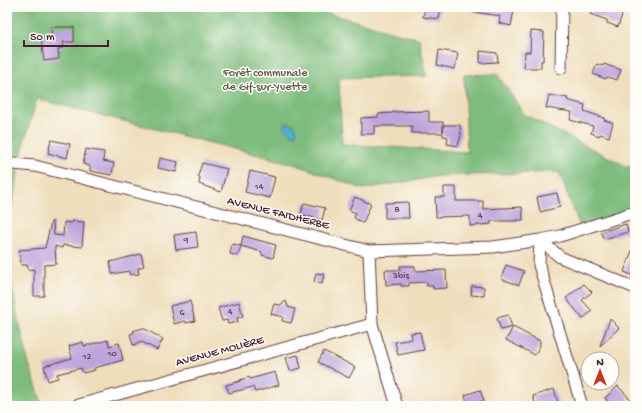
<svg xmlns="http://www.w3.org/2000/svg" width="642" height="413" viewBox="0 0 642 413" font-family="'Gochi Hand',sans-serif">
  <rect width="100%" height="100%" fill="#fdfcf7"/>
  <filter id="ink" filterUnits="userSpaceOnUse"><feTurbulence type="fractalNoise" baseFrequency=".025" numOctaves="2"/><feDisplacementMap in="SourceGraphic" scale="8" xChannelSelector="R" yChannelSelector="G"/><feConvolveMatrix kernelMatrix="1 2 1 2 8 2 1 2 1" color-interpolation-filters="sRGB"/></filter>
  <filter id="wash" filterUnits="userSpaceOnUse"><feTurbulence type="fractalNoise" baseFrequency=".012" numOctaves="4" result="noise"/><feDisplacementMap in="SourceGraphic" scale="16" xChannelSelector="R" yChannelSelector="G"/><feGaussianBlur stdDeviation="0.9" result="paint"/><feColorMatrix in="noise" values="0 0 0 0 0 0 0 0 0 0 0 0 0 0 0 0 0 1.4 0 .05"/><feComposite in="paint" operator="in"/></filter>
  <g filter="url(#wash)">
    <rect width="100%" height="100%" fill="#efdebc"/>
    <path fill="#7ebc7d" stroke="#646e54" d="M7,7h299l113,32 8,37 -88,2 3,66 125,8 -3,-77 33,-1 28,41 103,52 7,-1v46l-54,17 -22,-57 -119,4 -77,13 -69,-25 -257,-65 -13,43 -15,79 3,69 16,71 15,45h-36z"/>
    <path fill="#53afd1" stroke="#4e677e" d="M286,123h4l5,3 2,5 -2,4h-3l-4,-5 -3,-1 -2,-3z"/>
    <g id="blocks">
      <path fill="#bca5db" d="M425,7l16,1 -2,11 -16,-2z
        M473,7h28l13,3 -3,16 -12,-3 1,-7 -27,-4z
        M593,7h16l14,5 -5,15 -11,-4v-3l-17,-6z
        M51,27h23v15h-11l1,6 -6,1 1,10 -15,2 -3,-23 11,-2z
        M531,31l13,1 -1,29h-2v7h-17l1,-16h5z
        M439,50l19,3 -3,16 -18,-4z
        M480,51l17,2 1,9 -18,1z
        M597,64l6,2 1,-2 17,6 -4,10 -10,-3 -1,2 -13,-5z
        M549,95l19,3 -1,2 18,5 -1,6 20,7v2l9,3 -4,14 -9,-3 -1,2 -8,-3 2,-7 -23,-6 2,-8 -26,-4z
        M429,111v11h14v10l1,-7h16l1,10 -3,11 -11,-2 1,-7 -5,-1v-3h-31v-7h-38v8h-13v-16l17,-1v-3l15,-1v-1z
        M51,140l19,4 -3,14 -19,-5z
        M86,149l18,3 -1,9 11,2 -2,12 -22,-4v-5l-7,-2z
        M160,158l18,4 -2,10 -18,-4z
        M202,163l25,6 -6,23 -22,-8 1,-7 -2,-1z
        M250,171l25,6 -5,21 -25,-6z
        M444,187h12v14h27v8l39,-2 1,13h-6v1h-26v3l-21,2v-10l-34,1 -1,-20h9z
        M557,193l3,14 -20,5 -3,-15z
        M355,197l16,7 -8,19 -9,-5 2,-5 -7,-3z
        M408,202l1,16h-24v-15z
        M304,203l21,5 -3,12 -21,-6z
        M72,221l12,1 -2,25 -19,-2 -1,3 -7,-2 1,18 -12,1v31h-10v-27l-6,1 -1,-5h-6l-2,-15 26,-2 6,-26h2l1,13 9,1 1,-14 8,1z
        M626,224l2,8 -24,7 -3,-7z
        M196,232l2,15 -22,3 -2,-15z
        M243,236l33,9 -3,13 -11,-3v-3l-21,-6z
        M232,244l9,2 -3,10 -8,-2z
        M634,245h1v31l-11,-4z
        M141,254l3,12 -6,2 1,6 -9,1 -1,-4 -17,3 -2,-12z
        M506,265l18,6 -5,14 -18,-6z
        M400,266h15v5l31,-1 1,18 -14,1v-3h-6v-4l-18,1v3h-8v-2l-15,1 -1,-15h15z
        M316,273l8,1 -2,10 -8,-2z
        M584,284l8,8 -10,8 10,11 -9,8 -17,-21z
        M472,286l12,1v9l-13,-1z
        M190,301l5,20 -9,2 -1,-2 -11,3 -4,-18z
        M286,301l2,6 7,2 -4,14 -9,-2 1,-4 -12,-3 3,-10 6,1z
        M239,302l4,14 -6,2 1,4 -10,2 -1,-4 -5,1 -4,-13z
        M508,315l4,12 -11,3 -4,-12z
        M610,319l9,9 -19,18 7,-19z
        M513,327l27,14v4l-5,10 -29,-15z
        M143,328l20,11 -6,11 -15,-8 -9,3 -3,-11 4,-1 -1,-2z
        M420,332l4,18 -26,5 -3,-13 17,-3 -1,-6z
        M108,340l1,6 10,-3 4,17 -29,8 1,2 -12,3 -2,-5 -24,6 1,4 -10,3 -4,-15 28,-8 -3,-12 14,-4 1,4z
        M324,351l31,16 -6,11 -31,-16z
        M298,355l3,13 -11,3 -4,-13z
        M275,372l4,13 -24,7 -2,-5 -24,6 -3,-8 14,-4v-1l9,-3 1,2z
        M618,386l12,13 -2,1 6,6h-21l-8,-8z
        M554,389l5,17h-23l-3,-10z
        M480,390l4,11 -16,4 -3,-10z"/>
    </g>
  </g>
  <g filter="url(#ink)">
    <use href="#blocks" fill-opacity="0" stroke="#633c41" stroke-width="1"/>
    <g fill="none" stroke-linecap="round" stroke-linejoin="round">
      <g stroke="#633c41" stroke-width="13">
        <path id="minor" d="M561,68l1,-61
          M13,164l22,2 334,85 124,-4 47,-7 20,-4 75,-24
          M540,240l-1,25 43,141
          M540,240l20,17 75,31
          M369,251l3,73 25,82
          M75,406l297,-82"/>
      </g>
      <use href="#minor" stroke="#fff" stroke-width="11"/>
    </g>
  </g>
  <g text-anchor="middle" dominant-baseline="central" stroke-width="3" stroke-linejoin="round" paint-order="stroke">
    <g font-size="10" fill="#664057">
      <text x="259" y="187">14</text>
      <text x="397" y="210">8</text>
      <text x="480" y="216">4</text>
      <text x="186" y="241">9</text>
      <text x="401" y="276">3bis</text>
      <text x="230" y="312">4</text>
      <text x="182" y="313">6</text>
      <text x="112" y="354">10</text>
      <text x="87" y="357">12</text>
    </g>
    <g font-size="12" fill="#63584a" stroke="#fdfcf7">
      <text x="265" y="74">Forêt communale<tspan x="265" dy="14">de Gif-sur-Yvette</tspan></text>
    </g>
    <g font-size="12" fill="#4a1f2b" stroke="#fdfcf7">
      <text transform="translate(278 214) rotate(14)">AVENUE FAIDHERBE</text>
      <text transform="translate(220 352) rotate(-15)">AVENUE MOLIÈRE</text>
    </g>
  </g>
  <rect width="642" height="413" fill="none" stroke="#fdfcf7" stroke-width="24"/>
  <g transform="translate(600 371)"><circle r="19" fill="#fdfcf7" stroke="#b5a4a5"/>
  <path d="M0-3L7 15L0 10L-7 15Z" fill="#c8321e"/>
  <text y="-6" font-size="11" font-weight="bold" text-anchor="middle" fill="#4a1f2b">N</text>
  </g>
  <path d="M24 40v6h84v-6" fill="none" stroke="#4a1f2b" stroke-width="2"/>
  <text x="30" y="40" font-size="12" fill="#4a1f2b" stroke="#fdfcf7" stroke-width="3" paint-order="stroke">50 m</text>
</svg>
